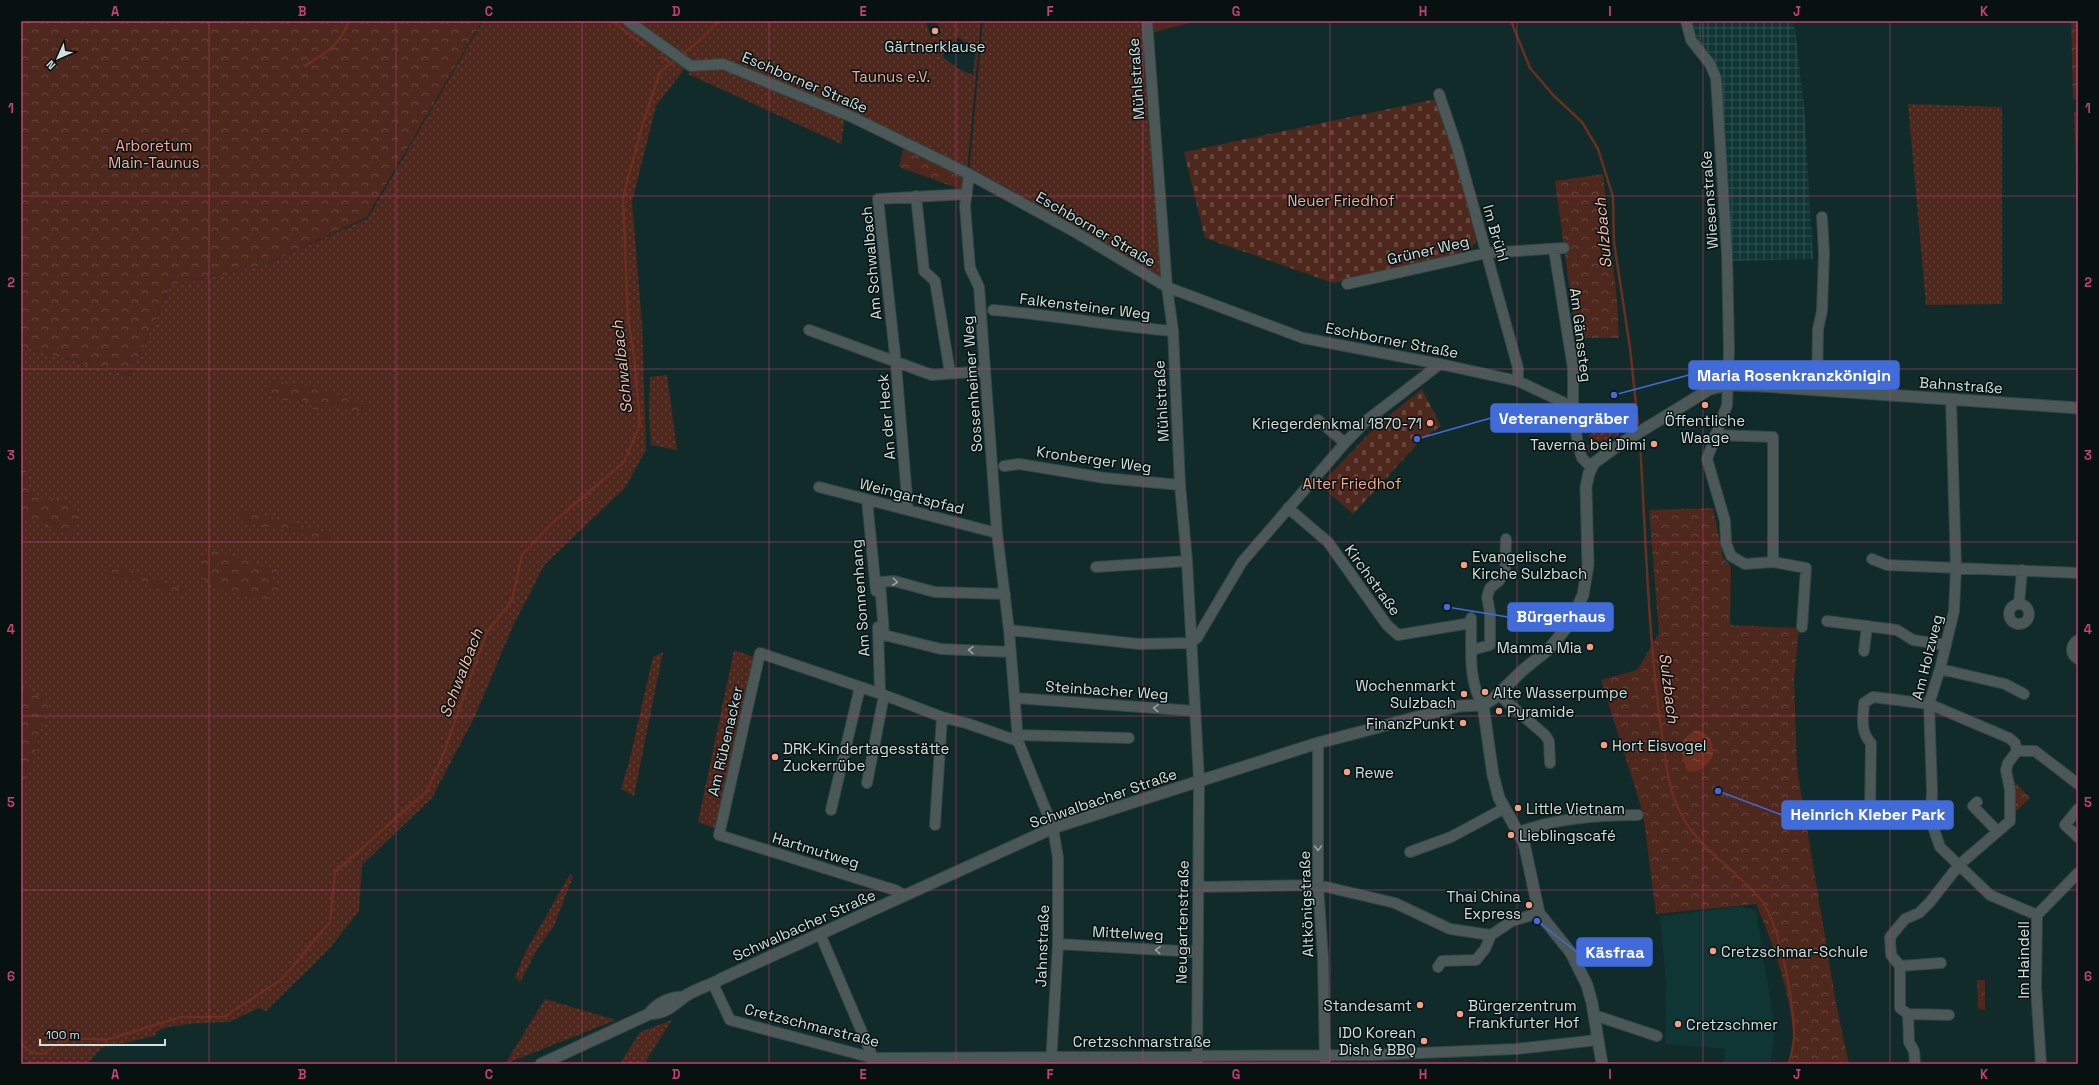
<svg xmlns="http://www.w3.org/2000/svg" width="2099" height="1085" viewBox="0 0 2099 1085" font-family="'Space Grotesk',sans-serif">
  <defs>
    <pattern id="industrial-grid" width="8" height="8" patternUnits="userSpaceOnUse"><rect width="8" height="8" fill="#0f3534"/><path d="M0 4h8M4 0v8" fill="none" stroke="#315251"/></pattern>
    <pattern id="grass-dots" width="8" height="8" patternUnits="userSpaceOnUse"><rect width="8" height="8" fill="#4e271d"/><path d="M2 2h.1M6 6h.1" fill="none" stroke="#66463d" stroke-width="1.8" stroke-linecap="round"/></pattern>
    <pattern id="forest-crowns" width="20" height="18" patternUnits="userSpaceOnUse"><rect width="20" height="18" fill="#4e271d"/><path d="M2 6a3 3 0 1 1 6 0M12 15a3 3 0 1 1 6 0" fill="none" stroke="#66463d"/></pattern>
    <pattern id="cemetery-stones" width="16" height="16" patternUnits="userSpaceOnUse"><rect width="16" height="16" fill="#4e271d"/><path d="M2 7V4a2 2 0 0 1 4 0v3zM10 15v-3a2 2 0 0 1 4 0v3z" fill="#66463d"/></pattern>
    <pattern id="water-ripples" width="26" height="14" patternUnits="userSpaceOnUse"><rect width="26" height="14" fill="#6b2e1f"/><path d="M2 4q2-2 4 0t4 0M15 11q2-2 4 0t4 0" fill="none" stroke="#7f4c3f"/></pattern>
  </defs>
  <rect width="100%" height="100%" fill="#102b29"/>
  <path fill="#0f3534" d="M1742,906l14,5 19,117 -4,36h-47l1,-15 -60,-5 1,-57 -6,-71z"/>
  <path fill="url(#industrial-grid)" d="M1682,21h112l10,85 9,153 -90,2 -13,-191z"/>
  <path fill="url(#grass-dots)" fill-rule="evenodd" d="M483,21h448l-5,2 5,14 10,-3 -4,-13h44l-14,152 -122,-58 -4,29 -153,-70 11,-11 -43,-23 1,8 29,19 -30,39 -24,96 10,122 4,126 -21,38 -80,76 -32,62 -38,90 -43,82 -70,67 -3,46 -29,37 -64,63 -7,-3 -30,14 -31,1 -30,4 -11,4 -2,5 -54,12 -13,16h-57l-10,-6v-711l109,29 41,-91 94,-20 103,-47zM958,37l9,7 9,3 -3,28 -16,-7 -15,-12z
    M983,21h164l20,266 -198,-113z
    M1908,104l94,3v197l-76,1z
    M2074,112h4v135z
    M667,375l10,75 -26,-5 -2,-33 1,-35z
    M1586,405l19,7 -6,8 1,3 -15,11 -2,-15 4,-1z
    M1601,426l4,2 3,-1 10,6 1,2 -4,3 -3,-3 -5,4 2,3 -17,10h-3l-2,-6 3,-2 -1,-10z
    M734,650l20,7 -37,172 -19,-7z
    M663,652l-29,144 -13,-7 9,-31 23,-101z
    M570,874l3,2 -19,50 -16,22 -18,34 -5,-5 11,-26z
    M545,999l71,21 -111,44z
    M672,1020l-28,44h-24l20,-32z"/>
  <path fill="url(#forest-crowns)" d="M21,21h461l-115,196 -102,48 -94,20 -41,91 -109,-29z
    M2071,21h7v79l-5,-1z
    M904,145l59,28v17l-64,-23z
    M1603,174l14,126 2,38h-43l-21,-157z
    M272,380l43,8 51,15 2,4 -3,5 -4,1 -36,-7 -8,6 -4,-2 -1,-5 -3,-4c-16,0 -35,2 -44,-13z
    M26,462l2,3c-6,16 0,31 19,34 7,0 13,-1 19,2 19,7 14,24 2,36h-4l-1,-5 -9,1 -12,-11 -21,-2v-57z
    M1713,508l10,50 8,8 -1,59 69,3 -5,52 3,88 39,235 13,61h-58c10,-45 -17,-119 -35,-160l-100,10 -13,-101 -42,-133 36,-10 22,-37 -10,-123z
    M244,509l78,22 9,5v4l-4,3 -28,-10 -57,-11 -5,-4 1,-4z
    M214,550l65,21 -11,9 8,4 8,9h-12l-1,4 -5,3c-17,-4 -60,-8 -65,-26 -1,-6 1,-13 2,-19z
    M107,566l18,2 58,21 2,3 -5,3 -42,-13 -27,-6 -5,-5z
    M23,687l22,12 3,8 -27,93v-111z
    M2012,779l18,19 -15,14z
    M1977,980h8v30l-7,-1z"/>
  <path fill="url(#cemetery-stones)" d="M1436,99l43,138 -11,16 -135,30 -128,-45 -21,-86z
    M1422,389l19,37 -19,13 -69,75 -33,-29 57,-60z"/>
  <path fill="#4e271d" d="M1150,21h47l-45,12z"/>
  <path fill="url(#water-ripples)" d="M1698,730c13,5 15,12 15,26 -6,10 -13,16 -25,16 -8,-17 -12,-35 10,-42z"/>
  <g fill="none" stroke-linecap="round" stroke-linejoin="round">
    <path stroke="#6b2e1f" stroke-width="2.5" d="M612,21l33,25
      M1511,21l19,47 24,28 28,26 16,27 15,48 1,45 16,106 8,75
      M681,55l18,-14 20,-20
      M661,57l10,6
      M305,66c21,-13 35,-21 44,-45
      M1640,443c6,97 8,195 22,292 4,25 6,54 18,77 18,37 56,57 81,88 19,25 31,96 33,128 1,11 -2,25 -5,36
      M21,1044l12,9 10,1 20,-13 12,-3 31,2 75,-23h43l58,-38 48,-57 5,-50 92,-81 16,-36 43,-121 26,-34 10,-45 28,-30 74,-63 16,-38 -6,-68 -6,-36 -5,-123 20,-74 17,-51 17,-13"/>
    <g stroke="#2f4846" stroke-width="12">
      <path id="minor" d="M628,21l63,45 32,-2 129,53 115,56 108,59 92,55 136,51 137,26 78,17 55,26
        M1147,21l20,266 6,44 7,154 7,76 12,219 -2,284
        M1686,21l5,19 19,24 6,14 11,176 2,96 -2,55 -20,54 18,62 1,22 5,13 14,8 28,-2 33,6 -4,59
        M1439,94l18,53 61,221v13
        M969,174l-4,32 5,62 9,19 18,246 12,97 9,111 35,87 5,30v86l-7,120
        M916,196l8,75 11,10 15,92
        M1554,250l19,118v39l5,39 4,12 9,9
        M1347,284l139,-31 78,-5
        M993,310c60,5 120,16 180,21
        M809,330l123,45 53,-4
        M1817,390l1,-61 4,-18 2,-58 -2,-36
        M1951,400l5,168 -2,43 -14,58 -11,35 3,86 -1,31 9,26 50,48 47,20
        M1318,420l27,23
        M1715,435l58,2v125
        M1004,466l15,-2 86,14 75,7
        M819,487l178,46
        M867,500l9,91
        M1288,508l40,34 59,83 11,10 73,-12
        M908,510l-12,-146 -18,-165 89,-5
        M1872,559l15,6 191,8
        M1096,567l91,-6
        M1005,594l-70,-2 -41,-11 -14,1 4,53 57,14 69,3
        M2019,604l3,-34
        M2009 614a10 10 0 1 1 20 0a10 10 0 1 1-20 0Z
        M1471,618c1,29 -4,62 12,87
        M1827,621l70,9 16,10 33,5
        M878,627l2,66
        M1009,630l130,14 52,-1 6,-5 45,-76 103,-119 22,-23 73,-56
        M2078,640c-8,5 -8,14 0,19
        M1472,650l18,-5v-32l-3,-16 3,-9 9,-7 6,-10 1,-32
        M1864,651l3,-25
        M1940,669l65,15 19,10
        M1498,694l47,41 4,6 1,22
        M1016,698l179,13
        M1018,735l111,3
        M1318,743v142l5,73 2,106
        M2017,751h18l43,33
        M867,783l17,-88
        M1977,802l-4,4 24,25
        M2078,809l-13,16 13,12
        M831,810l29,-123
        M935,825l7,-108
        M1519,832c37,-14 80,-17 119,-17
        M1410,852l41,-15 54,-29
        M1198,887l120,-2 77,18 55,26 41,6 21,-14 27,-8
        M904,895l-9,-5 -23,-7 -153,-48 41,-182 124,42 58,22 27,7 49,17
        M820,934l53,124 -1,4
        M1058,944l139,8
        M1900,966l41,-3
        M1438,967l4,-6 34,-1 9,-11 6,-14
        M713,984l17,36 143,38 499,-3 144,-6 82,-9
        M1908,1014l41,1
        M1594,1015l63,21
        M1915,1064l-1,-13 -5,-9 -1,-28 -8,-6v-42l-9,-11 -1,-18 15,-18 14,-6 11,-11 29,-37 51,-44v-31l-4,-20 2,-7 9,-12 -2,-8 -6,-5 -80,-34 -56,-7 -9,6c-1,14 -4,29 7,40l-1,70 8,9 53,-1
        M2041,1064l-5,-76 1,-73 41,-42"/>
    </g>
    <g stroke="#2f4846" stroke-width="13">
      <path id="tertiary" d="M1483,705l10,70 6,23 25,45 15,70 32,40 16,32 5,18 10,61
        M649,1014c8,-11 21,-17 35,-17
        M541,1064l108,-50c17,-1 22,-7 35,-17 11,-8 25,-11 37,-18l332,-151 265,-85 141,-37 24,-1 10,-6 30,-29 26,-21 22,-27 12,-27 5,-30 -2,-78 3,-14 5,-10 26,-19 90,-55 18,-4 33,1 317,22"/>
    </g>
    <use href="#minor" stroke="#4c5857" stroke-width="10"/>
    <use href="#tertiary" stroke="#4c5857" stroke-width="11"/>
  </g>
  <defs><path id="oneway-chevron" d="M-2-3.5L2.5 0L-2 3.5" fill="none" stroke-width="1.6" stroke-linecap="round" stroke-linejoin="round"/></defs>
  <g stroke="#95a3a2">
    <use href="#oneway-chevron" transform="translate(895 582) rotate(7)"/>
    <use href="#oneway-chevron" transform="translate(971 650) rotate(-178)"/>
    <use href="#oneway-chevron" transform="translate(1156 708) rotate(-176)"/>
    <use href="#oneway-chevron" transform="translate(1318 848) rotate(90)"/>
    <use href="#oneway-chevron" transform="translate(1158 950) rotate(-177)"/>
  </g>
  <path fill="none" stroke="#c54075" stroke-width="1" stroke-opacity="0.55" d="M209,21v1043M396,21v1043M582,21v1043M769,21v1043M956,21v1043M1143,21v1043M1330,21v1043M1517,21v1043M1703,21v1043M1890,21v1043M21,196h2057M21,369h2057M21,542h2057M21,716h2057M21,890h2057"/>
  <g fill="#f49e88" stroke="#061110" stroke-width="1.5">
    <circle cx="935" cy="31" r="4"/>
    <circle cx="1705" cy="405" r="4"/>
    <circle cx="1430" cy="423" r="4"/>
    <circle cx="1654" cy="444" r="4"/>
    <circle cx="1464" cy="565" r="4"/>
    <circle cx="1590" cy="647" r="4"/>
    <circle cx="1485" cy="692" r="4"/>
    <circle cx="1464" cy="694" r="4"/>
    <circle cx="1499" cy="711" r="4"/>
    <circle cx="1463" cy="723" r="4"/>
    <circle cx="1604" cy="745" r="4"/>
    <circle cx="775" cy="757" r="4"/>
    <circle cx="1347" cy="772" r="4"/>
    <circle cx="1518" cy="808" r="4"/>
    <circle cx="1511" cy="835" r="4"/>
    <circle cx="1529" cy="905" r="4"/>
    <circle cx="1713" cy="951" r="4"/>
    <circle cx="1420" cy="1005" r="4"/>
    <circle cx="1460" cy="1014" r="4"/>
    <circle cx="1678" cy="1024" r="4"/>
    <circle cx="1424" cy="1041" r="4"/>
  </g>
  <g text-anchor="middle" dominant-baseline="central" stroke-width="3" stroke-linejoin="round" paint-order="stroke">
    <g font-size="15" fill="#d1e0df" stroke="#061110" text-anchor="start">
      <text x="935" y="46" text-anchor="middle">Gärtnerklause</text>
      <text x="1705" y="420" text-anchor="middle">Öffentliche<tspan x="1705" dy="17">Waage</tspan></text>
      <text x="1422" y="423" text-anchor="end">Kriegerdenkmal 1870-71</text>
      <text x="1646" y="444" text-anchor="end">Taverna bei Dimi</text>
      <text x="1472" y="556">Evangelische<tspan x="1472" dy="17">Kirche Sulzbach</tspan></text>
      <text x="1582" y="647" text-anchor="end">Mamma Mia</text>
      <text x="1456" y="685" text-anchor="end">Wochenmarkt<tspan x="1456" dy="17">Sulzbach</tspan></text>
      <text x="1493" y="692">Alte Wasserpumpe</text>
      <text x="1507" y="711">Pyramide</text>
      <text x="1455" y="723" text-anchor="end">FinanzPunkt</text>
      <text x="1612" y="745">Hort Eisvogel</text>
      <text x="783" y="748">DRK-Kindertagesstätte<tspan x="783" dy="17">Zuckerrübe</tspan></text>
      <text x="1355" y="772">Rewe</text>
      <text x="1526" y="808">Little Vietnam</text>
      <text x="1519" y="835">Lieblingscafé</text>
      <text x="1521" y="896" text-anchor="end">Thai China<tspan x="1521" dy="17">Express</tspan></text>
      <text x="1721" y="951">Cretzschmar-Schule</text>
      <text x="1412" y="1005" text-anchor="end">Standesamt</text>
      <text x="1468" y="1005">Bürgerzentrum<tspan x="1468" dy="17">Frankfurter Hof</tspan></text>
      <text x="1686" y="1024">Cretzschmer</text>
      <text x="1416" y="1032" text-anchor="end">IDO Korean<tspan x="1416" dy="17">Dish &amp; BBQ</tspan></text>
    </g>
    <g font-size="15" fill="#f8aa96" stroke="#061110">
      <text x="891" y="76">Taunus e.V.</text>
      <text x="154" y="145">Arboretum<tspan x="154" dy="17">Main-Taunus</tspan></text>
      <text x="1341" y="200">Neuer Friedhof</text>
      <text x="1352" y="483">Alter Friedhof</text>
    </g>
    <g font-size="15" fill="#d1e0df" stroke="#061110">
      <text transform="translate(1136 79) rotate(-94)">Mühlstraße</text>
      <text transform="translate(805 82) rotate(23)">Eschborner Straße</text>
      <text transform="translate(1709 200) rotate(-94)">Wiesenstraße</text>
      <text transform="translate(1096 229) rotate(30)">Eschborner Straße</text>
      <text transform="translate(1496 233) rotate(74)">Im Brühl</text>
      <text transform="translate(1428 250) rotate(-13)">Grüner Weg</text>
      <text transform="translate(871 263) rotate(-95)">Am Schwalbach</text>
      <text transform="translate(1085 306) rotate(7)">Falkensteiner Weg</text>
      <text transform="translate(1581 335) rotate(83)">Am Gänssteg</text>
      <text transform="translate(1392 340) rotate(11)">Eschborner Straße</text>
      <text transform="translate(972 384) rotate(-94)">Sossenheimer Weg</text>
      <text transform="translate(1961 385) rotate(4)">Bahnstraße</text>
      <text transform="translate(1161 401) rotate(-93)">Mühlstraße</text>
      <text transform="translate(886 417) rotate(-95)">An der Heck</text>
      <text transform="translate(1094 459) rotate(8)">Kronberger Weg</text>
      <text transform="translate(912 496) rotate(14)">Weingartspfad</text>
      <text transform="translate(1373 580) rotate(54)">Kirchstraße</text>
      <text transform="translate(860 598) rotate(-94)">Am Sonnenhang</text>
      <text transform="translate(1927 657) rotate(-76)">Am Holzweg</text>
      <text transform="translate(1107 690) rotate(4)">Steinbacher Weg</text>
      <text transform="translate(725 741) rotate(-77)">Am Rübenacker</text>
      <text transform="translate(1103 798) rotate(-19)">Schwalbacher Straße</text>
      <text transform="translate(816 850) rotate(17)">Hartmutweg</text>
      <text transform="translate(1306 904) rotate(-92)">Altkönigstraße</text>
      <text transform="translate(1182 922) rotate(-89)">Neugartenstraße</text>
      <text transform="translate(804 925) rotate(-24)">Schwalbacher Straße</text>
      <text transform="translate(1128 933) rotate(3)">Mittelweg</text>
      <text transform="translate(1042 946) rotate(-88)">Jahnstraße</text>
      <text transform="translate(2023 960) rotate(-90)">Im Haindell</text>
      <text transform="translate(812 1025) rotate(14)">Cretzschmarstraße</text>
      <text x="1142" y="1041">Cretzschmarstraße</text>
    </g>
    <g font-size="16" font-style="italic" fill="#f8bcac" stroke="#061110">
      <text transform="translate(1603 233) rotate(-95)">Sulzbach</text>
      <text transform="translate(622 367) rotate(-96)">Schwalbach</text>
      <text transform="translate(461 673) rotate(-69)">Schwalbach</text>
      <text transform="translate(1669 688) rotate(83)">Sulzbach</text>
    </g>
  </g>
  <path fill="none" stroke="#416bd9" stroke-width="1.5" d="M1614 395L1689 375M1417 439L1491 418M1447 607L1508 617M1718 791L1782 815M1537 921L1577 952"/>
  <g fill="#416bd9" stroke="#061110" stroke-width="1.5">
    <circle cx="1614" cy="395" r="4"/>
    <circle cx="1417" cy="439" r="4"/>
    <circle cx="1447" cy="607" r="4"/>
    <circle cx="1718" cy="791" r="4"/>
    <circle cx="1537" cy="921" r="4"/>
  </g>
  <g fill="#416bd9" stroke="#416bd9" stroke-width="1.5">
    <rect x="1689" y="361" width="210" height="28" rx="4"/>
    <rect x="1491" y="404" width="146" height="28" rx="4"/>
    <rect x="1508" y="603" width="105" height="28" rx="4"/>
    <rect x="1782" y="801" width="171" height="28" rx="4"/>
    <rect x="1577" y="938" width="75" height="28" rx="4"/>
  </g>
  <g font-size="16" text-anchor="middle" font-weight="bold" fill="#fff">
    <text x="1794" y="381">Maria Rosenkranzkönigin</text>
    <text x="1564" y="424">Veteranengräber</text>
    <text x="1561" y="622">Bürgerhaus</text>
    <text x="1868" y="820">Heinrich Kleber Park</text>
    <text x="1615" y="958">Käsfraa</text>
  </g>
  <rect width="2099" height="1085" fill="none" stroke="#061110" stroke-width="44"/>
  <g transform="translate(58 58) rotate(225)" stroke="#061110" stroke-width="3" paint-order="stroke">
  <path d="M0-3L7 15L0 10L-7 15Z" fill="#d1e0df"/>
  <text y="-6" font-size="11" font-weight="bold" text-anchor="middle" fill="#d1e0df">N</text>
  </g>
  <path d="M40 1039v6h125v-6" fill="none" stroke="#d1e0df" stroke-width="2"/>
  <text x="46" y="1039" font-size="12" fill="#d1e0df" stroke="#061110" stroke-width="3" paint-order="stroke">100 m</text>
  <rect x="22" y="22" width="2055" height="1041" fill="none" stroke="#c54075" stroke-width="1.5"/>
  <g font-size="13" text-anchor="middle" font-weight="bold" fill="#c54075">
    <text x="115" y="16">A</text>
    <text x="302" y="16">B</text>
    <text x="489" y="16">C</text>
    <text x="676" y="16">D</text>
    <text x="863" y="16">E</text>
    <text x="1050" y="16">F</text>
    <text x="1236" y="16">G</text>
    <text x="1423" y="16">H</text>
    <text x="1610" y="16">I</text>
    <text x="1797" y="16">J</text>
    <text x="1984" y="16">K</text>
    <text x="11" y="113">1</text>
    <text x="2088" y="113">1</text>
    <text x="11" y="287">2</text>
    <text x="2088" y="287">2</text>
    <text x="11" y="460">3</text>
    <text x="2088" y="460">3</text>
    <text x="11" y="634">4</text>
    <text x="2088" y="634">4</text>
    <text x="11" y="807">5</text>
    <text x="2088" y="807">5</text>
    <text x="11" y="981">6</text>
    <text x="2088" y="981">6</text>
    <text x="115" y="1079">A</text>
    <text x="302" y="1079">B</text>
    <text x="489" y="1079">C</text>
    <text x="676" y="1079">D</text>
    <text x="863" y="1079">E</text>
    <text x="1050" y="1079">F</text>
    <text x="1236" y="1079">G</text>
    <text x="1423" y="1079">H</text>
    <text x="1610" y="1079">I</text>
    <text x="1797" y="1079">J</text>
    <text x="1984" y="1079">K</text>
  </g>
</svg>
